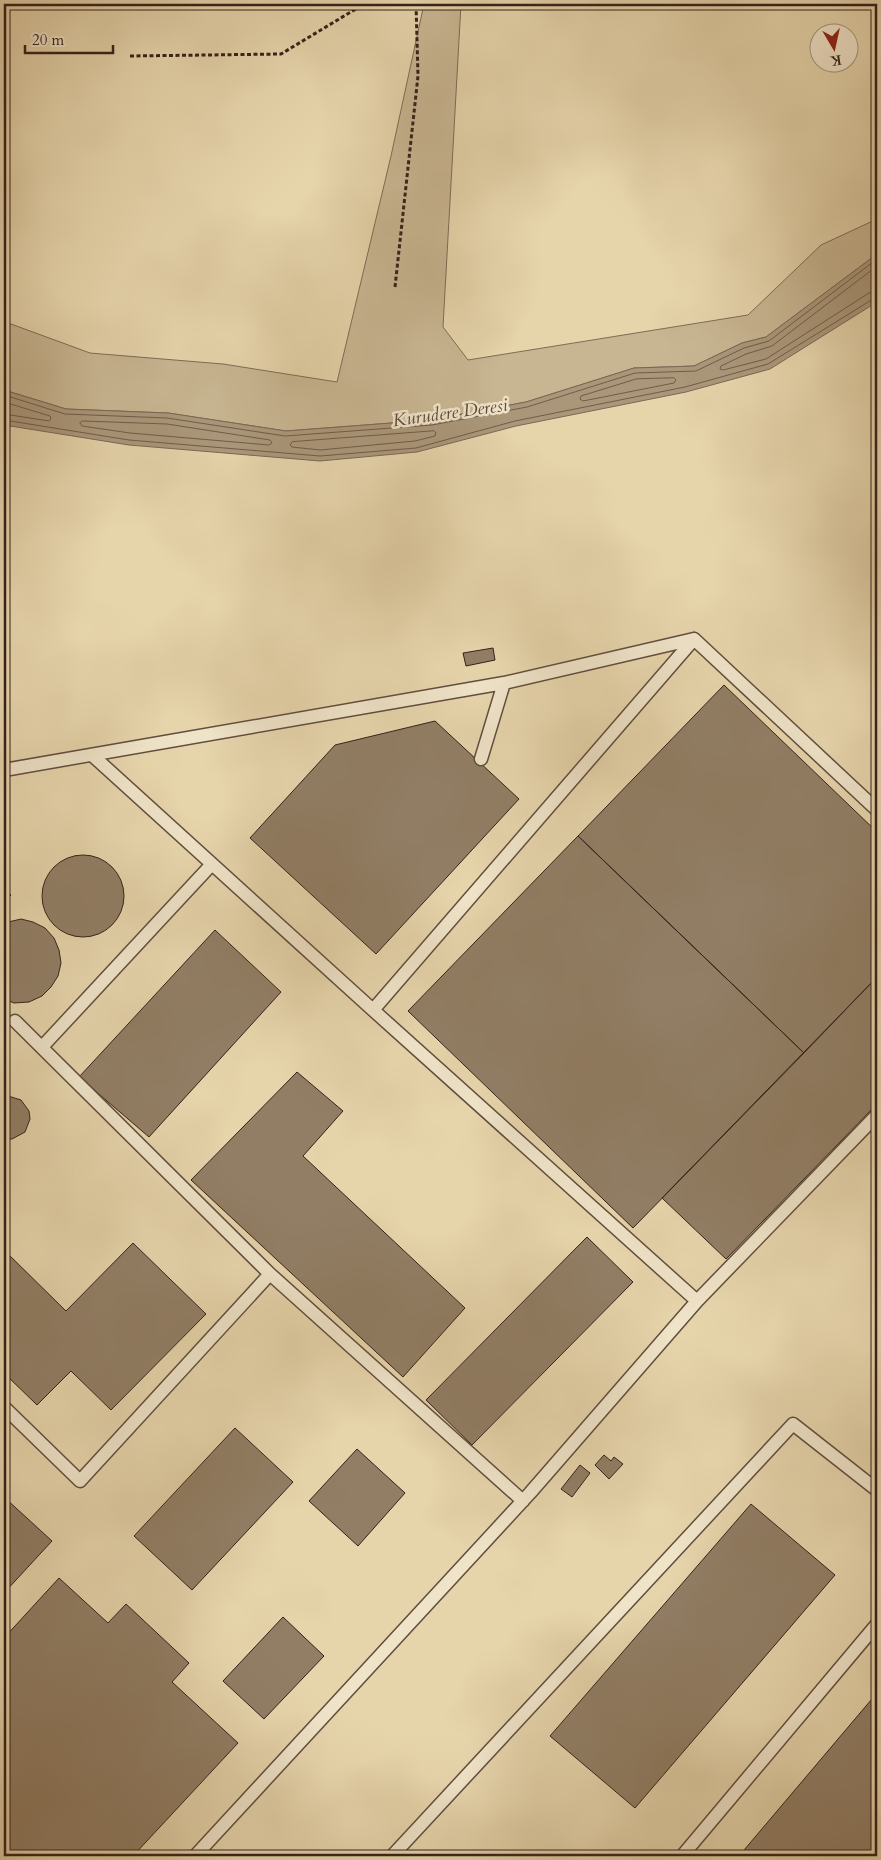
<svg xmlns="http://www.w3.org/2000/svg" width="881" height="1860" viewBox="0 0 881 1860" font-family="Cardo,serif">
  <rect width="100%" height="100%" fill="#e6d4ab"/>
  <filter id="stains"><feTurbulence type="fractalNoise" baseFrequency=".004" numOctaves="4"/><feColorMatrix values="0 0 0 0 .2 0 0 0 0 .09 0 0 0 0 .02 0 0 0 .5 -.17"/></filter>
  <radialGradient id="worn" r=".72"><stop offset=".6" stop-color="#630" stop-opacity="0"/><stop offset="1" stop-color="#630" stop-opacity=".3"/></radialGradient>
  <path fill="#c8b692" stroke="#7e6c56" d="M424,4h37l-18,323 25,33 280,-45 73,-70 56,-26v35l-111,83 -24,6 -48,23 -60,2 -108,34 -95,18 -145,11 -118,-18 -102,-4 -62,-19v-65l7,-1 79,29 133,11 114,18 54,-226z"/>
  <path fill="#aa977a" stroke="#7b6854" d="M877,254v48l-107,67 -84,23 -170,34 -99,26 -97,9 -191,-16 -125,-20v-35l62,19 102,4 118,18 145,-11 95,-18 108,-34 60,-2 48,-23 24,-6z"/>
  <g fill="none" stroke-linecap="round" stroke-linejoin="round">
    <path stroke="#705c4a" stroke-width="1" d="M877,266l-105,80 -26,8 -25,12 -1,3 3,1 43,-11 103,-66 8,-2
      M674,378l2,2 -2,3 -91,18 -3,-2 1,-3 55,-17z
      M4,395l61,19 102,4 118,18 147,-11 95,-18 108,-34 61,-2 48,-23 25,-7 108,-82
      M4,402l46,14 1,3 -2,2 -45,-7
      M4,420l125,20 191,16 96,-8 99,-27 170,-34 83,-23 105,-65 4,-1
      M83,421l84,3 103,16 2,3 -3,2 -139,-12 -48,-7 -2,-3z
      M434,431l2,2 -1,3 -20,5 -95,9 -28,-3 -2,-2 2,-3z"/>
  </g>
  <path fill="#917e65" stroke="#35211a" d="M493,648l2,12 -29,6 -3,-13z
    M724,685l153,147v145l-73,76 -226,-217z
    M435,721l84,78 -143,155 -126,-116 85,-93z
    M578,836l226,217 -171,175 -225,-217z
    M42 896a41 41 0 1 1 82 0a41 41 0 1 1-82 0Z
    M4,889l7,6 -7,8z
    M21,919l12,3 12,6 9,10 5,12 2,13 -3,13 -7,11 -9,9 -13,6 -15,1 -10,-4v-76z
    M215,930l66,62 -132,145 -70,-60z
    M877,977v127l-151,155 -64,-61z
    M297,1072l46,39 -40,45 162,152 -62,69 -212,-197z
    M8,1096l13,4 8,11 1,8 -5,13 -13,7h-7l-1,-42z
    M587,1237l46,45 -161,163 -46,-45z
    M133,1243l73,71 -95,96 -40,-39 -34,34 -33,-32v-123l62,61z
    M235,1428l58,54 -101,108 -58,-54z
    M357,1449l48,44 -47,53 -49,-45z
    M604,1455l7,6 3,-4 9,7 -14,15 -14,-14z
    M580,1465l10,8 -18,24 -11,-8z
    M4,1497l48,44 -48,52z
    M751,1504l84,71 -200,233 -85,-72z
    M59,1578l49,45 18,-19 63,59 -17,19 66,61 -105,113h-129v-218z
    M283,1617l41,39 -60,63 -41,-38z
    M877,1693v163h-138z"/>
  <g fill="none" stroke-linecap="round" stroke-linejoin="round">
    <g stroke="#614e3e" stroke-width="15">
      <path id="lane" d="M694,639l183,171
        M92,755l281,255 324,291
        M481,759l23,-76
        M4,770l500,-87 190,-44
        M373,1010l321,-371
        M15,1021l255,253 253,227
        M42,1047l170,-183
        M4,1407l76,74 190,-207
        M195,1856l335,-363 167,-192 180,-186
        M392,1856l401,-432 84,66
        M682,1856l195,-232"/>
    </g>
    <path stroke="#35211a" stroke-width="3" stroke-dasharray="4 2.5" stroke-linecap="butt" d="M130,56l151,-2 83,-50
      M395,287l23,-211 -2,-72"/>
    <use href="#lane" stroke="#efe3c8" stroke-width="12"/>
  </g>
  <g text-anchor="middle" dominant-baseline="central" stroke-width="5" stroke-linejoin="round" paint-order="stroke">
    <g font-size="18" font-style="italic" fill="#5e4a3c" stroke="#efe3c8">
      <text transform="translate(450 413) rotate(-8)">Kurudere Deresi</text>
    </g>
  </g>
  <rect width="881" height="1860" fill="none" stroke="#e6d4ab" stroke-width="20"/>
  <rect x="5" y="5" width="871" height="1850" fill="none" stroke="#35211a" stroke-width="2.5"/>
  <rect x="10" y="10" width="861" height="1840" fill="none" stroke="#35211a"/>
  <g transform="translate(834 48) rotate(171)"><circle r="24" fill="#efe3c8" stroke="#a59582"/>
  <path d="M0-4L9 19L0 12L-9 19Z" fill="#8f2418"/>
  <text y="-8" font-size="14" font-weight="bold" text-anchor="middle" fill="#35211a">K</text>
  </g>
  <path d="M25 45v8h88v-8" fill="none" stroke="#35211a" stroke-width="2.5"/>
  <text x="32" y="45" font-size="15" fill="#35211a" stroke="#efe3c8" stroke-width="4" paint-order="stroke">20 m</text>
  <rect width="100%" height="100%" filter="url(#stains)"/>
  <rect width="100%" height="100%" fill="url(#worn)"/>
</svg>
